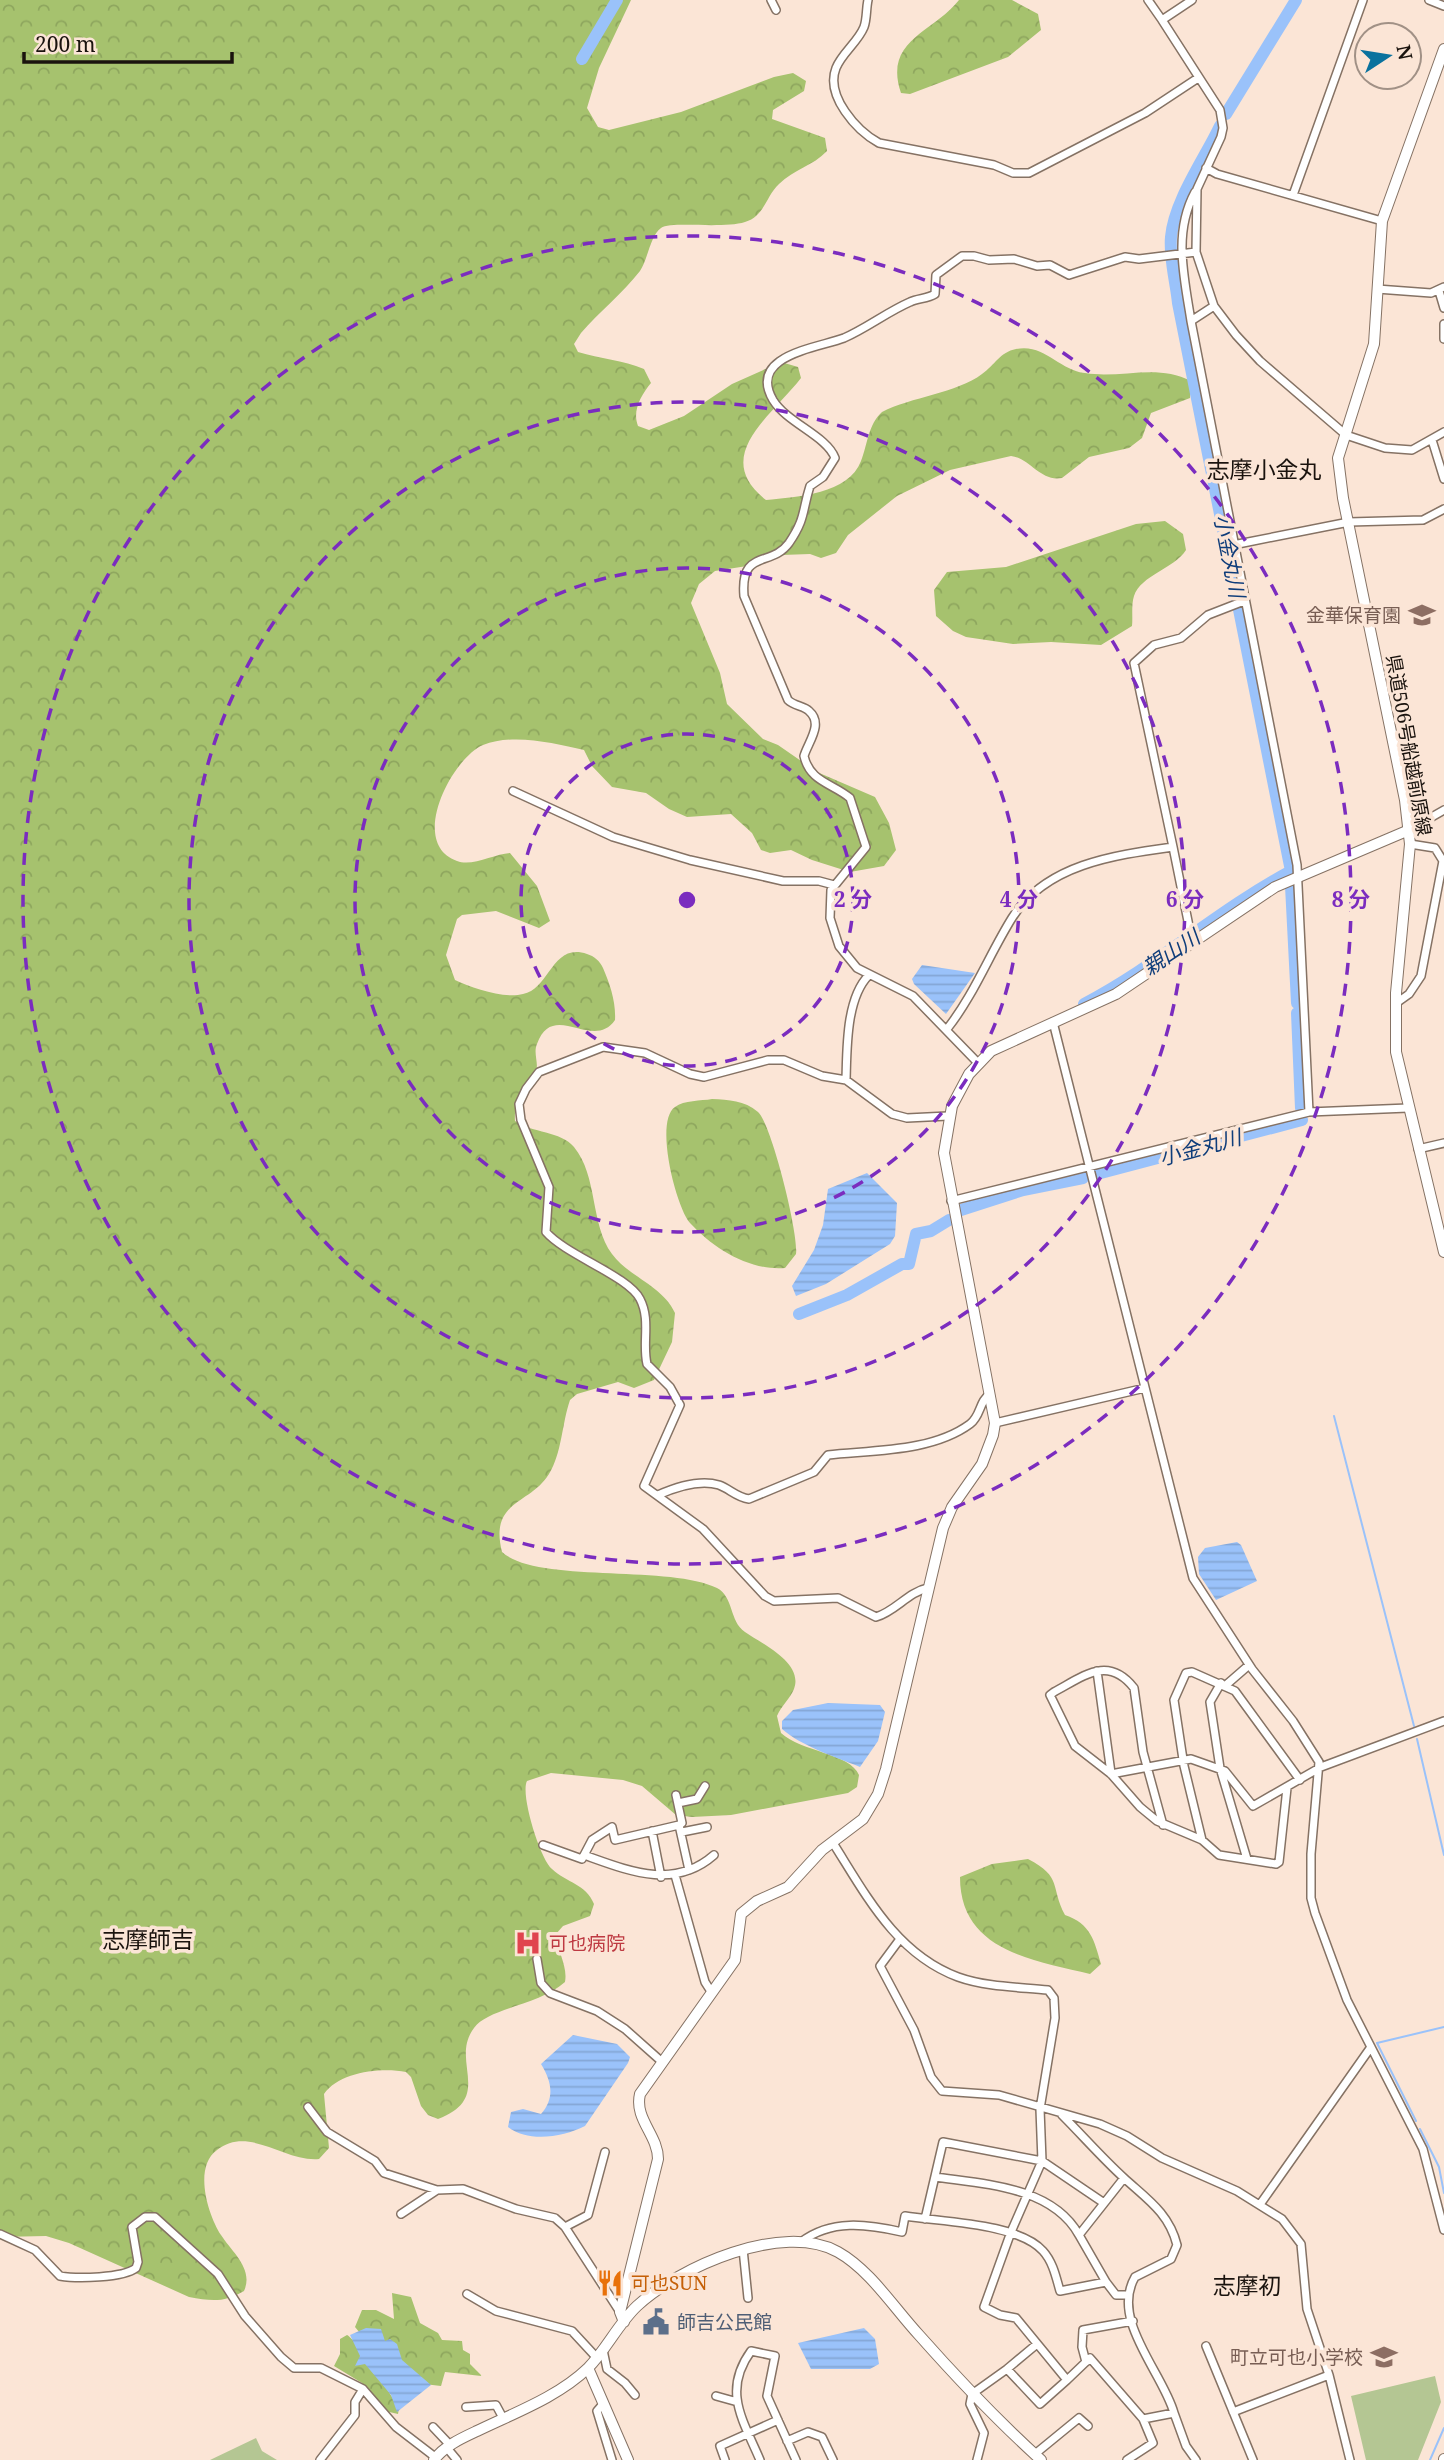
<svg xmlns="http://www.w3.org/2000/svg" width="1444" height="2460" viewBox="0 0 1444 2460" font-family="'Noto Serif','Noto Sans JP',serif">
  <defs>
    <pattern id="forest-crowns" width="20" height="18" patternUnits="userSpaceOnUse" patternTransform="scale(1.75)"><rect width="20" height="18" fill="#a6c26e"/><path d="M2 6a3 3 0 1 1 6 0M12 15a3 3 0 1 1 6 0" fill="none" stroke="#8ea65e"/></pattern>
    <pattern id="water-rules" width="6" height="5" patternUnits="userSpaceOnUse" patternTransform="scale(1.75)"><rect width="6" height="5" fill="#9ac2fa"/><path d="M0 2.5h6" fill="none" stroke="#84a6d5"/></pattern>
  </defs>
  <rect width="100%" height="100%" fill="#fbe5d6"/>
  <path fill="#b4c693" d="M1435,2376l6,26 -23,58h-52l-15,-64z
    M256,2438l6,13 15,9h-67z"/>
  <path fill="url(#forest-crowns)" d="M0,0h631l-32,68 -12,40 11,19 11,3 72,-18 93,-35 19,-4 13,8 -2,10 -31,19 -1,9 53,19 2,13c-14,15 -33,18 -48,33 -13,12 -15,33 -34,38 -22,7 -74,-1 -84,6 -11,8 -13,31 -21,43 -17,22 -41,41 -59,62l-7,11 4,8c22,7 45,8 66,17l7,14c-10,12 -19,28 -13,43l11,4 35,-14 48,-32 49,-22 17,5 3,11c-29,38 -91,78 -35,122 31,-3 83,-6 95,-39 7,-18 7,-36 21,-49 29,-15 75,-19 100,-38 13,-9 18,-22 34,-25 28,-6 43,21 69,24 36,6 72,-10 106,8l-1,17 -39,15 -9,25 -13,10 -40,9 -27,21c-22,4 -32,-20 -51,-22l-61,14 -53,26 -49,39 -12,18 -15,5 -11,-4 -28,1 -22,9 -45,7 -16,13 -8,19 29,70 7,31 36,35 15,6 39,27 58,25 14,26 7,27 -12,16 -34,6 -38,-12 -21,-10 -21,3 -9,-3 -9,-17 -21,-19 -44,3 -18,-8 -23,-16 -34,-6 -20,-21 -8,-16c-30,-7 -71,-17 -101,-5 -32,14 -75,99 -26,116 15,6 37,-7 53,-8l27,33 13,35 -11,7 -43,-17 -34,4 -5,4 -11,36 9,25c17,8 49,19 68,14 27,-5 29,-52 64,-40 7,2 13,7 16,14 7,16 13,34 12,52 -22,32 -62,-21 -78,24 -4,9 2,19 -1,27 -6,18 -23,30 -21,50 17,12 46,10 59,26 24,29 16,77 38,107 17,23 51,32 63,59l-3,29 -18,38 -20,8 -16,-6 -41,12 -7,6c-8,23 -8,53 -21,74 -19,31 -60,26 -47,78 35,32 166,12 215,36 17,9 12,33 28,44 15,11 59,30 49,57 -4,10 -13,17 -17,27l4,17c20,19 69,20 78,42l-2,12 -9,6 -117,22 -39,2 -16,-2 -34,-29 -19,-6 -72,-7 -24,8c-7,13 13,78 25,88 15,14 34,15 42,35l-4,12 -27,10 -7,8c1,17 12,32 9,48 -25,23 -77,26 -91,46 -25,33 21,69 -36,91l-10,-4 -7,-9 -10,-29 -5,-5c-25,-5 -67,0 -82,22l5,54 -10,11c-35,3 -70,-34 -102,-9 -24,17 -9,65 4,85 11,17 33,34 23,56 -20,12 -33,10 -55,6l-120,-54 -23,-7 -46,1z
    M959,0h53l26,14 3,16 -33,27 -98,37 -9,-1c-18,-53 32,-60 58,-93z
    M1165,521l18,13 3,16c-12,19 -45,25 -52,46 -3,9 -1,21 -2,30l-31,19 -50,-3 -38,2 -47,-7 -13,-6 -17,-15 -2,-26 13,-18 59,-5 130,-43z
    M712,1099c17,1 32,1 46,13 13,11 41,122 38,142l-11,14c-35,3 -71,-19 -95,-45 -14,-16 -36,-102 -15,-116 9,-7 26,-6 37,-8z
    M1028,1859c35,18 22,28 37,56 26,9 29,25 36,49l-11,10c-57,-14 -130,-23 -130,-97l32,-13z
    M392,2293l19,4 9,26 18,10 4,7 20,1 1,9 7,4v10l12,12 -37,-4 -4,14 -17,-2 -64,-51 -5,-6 7,-17h14l18,9z
    M347,2335c10,5 44,60 52,73l-1,6 -13,-3 -23,-28 -28,-17 6,-12v-15z"/>
  <path fill="url(#water-rules)" d="M922,965l53,8 -29,41 -32,-30 -2,-5z
    M867,1173l30,30 -2,33 -5,8 -64,40 -30,12 -4,-10 22,-36 9,-25 5,-36z
    M1237,1542l4,3 16,36 -41,19 -17,-26 -1,-17 7,-9z
    M828,1703l52,2 5,7 -7,29 -18,26c-24,-10 -59,-21 -78,-38v-8l11,-11z
    M573,2035l44,9 13,13 -2,6 -43,63c-22,11 -56,17 -77,1l3,-15 12,-3 18,5c14,-16 11,-32 0,-50z
    M366,2328l15,1 4,12 5,-2 7,5 5,16 29,25 -34,27 -6,-17 -26,-31 -10,2 5,-10 -10,-21z
    M864,2328l11,11 4,25 -9,5h-59l-13,-26z"/>
  <g fill="none" stroke-linecap="round" stroke-linejoin="round">
    <path stroke="#9ac2fa" stroke-width="2" d="M1334,1416l80,310
      M1417,1739l27,116
      M1416,2121l-39,-78 67,-16
      M1420,2129l19,38 5,26
      M1430,2460l14,-32"/>
    <path stroke="#9ac2fa" stroke-width="12" d="M582,59l35,-59
      M1226,114l70,-114
      M1291,886l6,117
      M1084,1004c73,-38 134,-94 207,-133l-113,-568c-2,-21 -9,-45 -7,-66 3,-36 34,-79 49,-111
      M1297,1013l4,95
      M1097,1174l205,-54
      M961,1210l62,-20 60,-12
      M799,1314l48,-19 55,-31h7l7,-30 15,-3 18,-11"/>
    <g stroke="#857264" stroke-width="10">
      <path id="street" d="M771,0l5,10
        M868,0c-2,9 -1,19 -4,27 -6,15 -22,26 -28,41 -11,28 21,63 43,75l115,22 19,8h16l116,-60 53,-35
        M1148,0l14,20
        M1192,0l-30,20 58,90 3,18 -2,9 -24,52 -1,63 18,54 22,29 24,26 86,74 39,13 27,2 32,-18
        M1429,0l15,6
        M1206,168l11,6 165,47
        M1293,195l70,-195
        M1377,289l54,4 13,-6
        M1439,291l5,17
        M1214,306l-23,15 106,544 12,247
        M1191,321c-7,-45 -18,-88 4,-129
        M1444,324v15
        M1432,440l12,39
        M1233,545l116,-23 74,-2 21,-11
        M513,791l100,46 77,23 93,21h36l15,4
        M1409,830l35,-20
        M1173,847l19,94
        M1395,1004l14,-10 12,-18 22,-115 -8,-13 -25,-4
        M1053,1022l140,556 59,91 41,52 26,41 -8,92v44l4,15 32,87 76,149 21,81
        M947,1029c27,-34 42,-74 65,-111 34,-54 103,-63 161,-71l-39,-184 20,-18 27,-7 27,-23 36,-14
        M978,1063l-65,-67 -56,-28 -18,-22 -9,-28 1,-28 35,-43 -16,-49c-18,-15 -40,-16 -46,-42 4,-14 20,-32 5,-45 -5,-5 -15,-5 -21,-11l-44,-104c-4,-48 27,-28 45,-53 17,-25 13,-32 21,-57l13,-9 12,-19c-8,-22 -48,-35 -62,-58 -26,-45 45,-52 71,-62 23,-10 43,-26 66,-36 8,-4 17,-3 25,-8l1,-19 26,-19h12l15,4 25,-1 23,7 13,-1 19,10 56,-18 14,2 57,-7
        M846,1080c1,-32 0,-82 23,-105
        M1418,1149l26,-6
        M951,1201l358,-89 99,-4
        M995,1423l150,-35
        M658,1495c18,-8 41,-16 61,-10 11,4 17,12 30,14l65,-27 14,-17c45,-5 104,-3 142,-31 11,-8 9,-23 20,-30
        M928,1588c-20,4 -32,23 -52,29l-38,-19 -64,3 -9,-5 -62,-67 -59,-43 36,-81 -10,-18 -23,-23c-5,-21 4,-44 -7,-65 -12,-23 -74,-44 -94,-67l3,-45 -28,-67 -2,-16 7,-15 13,-17 64,-25 42,6 45,21 14,3 64,-17h16l38,16 24,4 46,34 15,4 41,-2
        M1097,1671l14,102
        M1221,1683l-11,19 10,66 27,91
        M1226,1685l23,-20
        M1111,1774l80,-15 34,12 28,35 68,-39 123,-46
        M676,1795l6,28 -3,2
        M678,1803l19,-4 8,-13
        M1163,1825l-20,-73 -9,-64c-26,-33 -50,-12 -80,4l-4,3 25,51 36,28 29,33 17,14 45,19 17,15 57,9 3,-2 8,-74
        M652,1831l9,46
        M682,1832l25,-5
        M1202,1840l-18,-74 -10,-66 12,-27 6,-1 43,19 65,89
        M833,1843c33,52 63,111 125,134 28,10 60,10 90,13l6,8 1,20 -15,91 2,52 -31,71 -27,75 16,8 16,3 51,62 -27,24 -33,-35 -35,25 -2,10 14,29 -7,27
        M543,1845l39,14 10,-19 20,-13 3,13 64,-15 10,45
        M584,1855c45,16 90,35 130,0
        M675,1875l30,107 7,11
        M900,1939l-20,27 34,64 17,47 11,14 57,4 101,29 27,12 35,22 75,33 45,28 19,25 6,65 22,66 21,85
        M537,1959l4,24 9,10 47,18 28,18 36,32
        M308,2107l19,25 48,29 9,12 53,17
        M1062,2115c21,21 40,43 62,63 23,21 45,35 53,67l-6,14 -36,18c-25,43 28,96 39,136l-31,6 -53,-61 -23,22
        M935,2177c48,7 117,9 144,58
        M1261,2203l110,-156
        M401,2214l36,-24 26,-1 53,20 39,9 10,9 55,85
        M925,2219l18,-77 99,19 62,42
        M565,2227l23,-12 17,-63
        M0,2234l35,16 25,26c17,3 63,2 76,-8l2,-6 -6,-35 13,-10h10l63,57 27,42 36,41 13,11h27l42,21 33,38 39,30
        M801,2242c30,-23 66,-18 101,-10l3,-16c36,6 113,7 138,35 10,11 13,26 17,40l46,-9 -27,-47 45,-57
        M743,2249l5,49
        M1106,2282l10,13h13
        M467,2294l29,17 76,20 25,27
        M1206,2346l47,114
        M603,2350l4,19 18,14 10,12
        M1086,2362l-4,-15 1,-17 50,-9
        M1007,2369l30,-25
        M716,2396l18,5
        M603,2404l-6,7 15,49
        M466,2407l30,-2 7,13
        M1233,2412l96,-37
        M1174,2413l12,33 10,14
        M433,2427l17,18
        M787,2441l21,-9 14,5 11,23
        M447,2448l10,12
        M1035,2454l44,-36 9,8
        M320,2460l35,-45v-13l8,-13
        M725,2460l-5,-14 58,-26
        M760,2460c-17,-40 -38,-69 -9,-109l24,5 -8,40 29,64
        M1127,2460l26,-17 -10,-24"/>
    </g>
    <g stroke="#857264" stroke-width="12">
      <path id="secondary" d="M1444,49l-62,172 -8,123 -36,114 5,40 62,302 5,44 -14,149v59l48,200
        M624,2322l-4,-10 38,-153c0,-24 -24,-40 -18,-65l95,-134 6,-46 16,-13 31,-14 34,-37 41,-31 15,-25 8,-25 57,-241 9,-21 30,-43 11,-29 2,-12 -51,-270 8,-47 17,-32 22,-23 125,-57 159,-107 134,-57
        M588,2368l40,92
        M434,2460c10,-14 28,-22 43,-29 37,-18 81,-34 111,-63 18,-18 30,-44 49,-62 42,-39 146,-85 201,-54 32,18 56,56 81,83 39,44 79,86 122,125
        M1444,2460v-1"/>
    </g>
    <use href="#street" stroke="#fff" stroke-width="7"/>
    <use href="#secondary" stroke="#fff" stroke-width="10"/>
  </g>
  <g fill="none" stroke="#7b2cbf" stroke-width="3.5" stroke-dasharray="12 9">
    <circle cx="687" cy="900" r="166"/>
    <circle cx="687" cy="900" r="332"/>
    <circle cx="687" cy="900" r="498"/>
    <circle cx="687" cy="900" r="664"/>
  </g>
  <defs>
    <g id="school-bare" transform="scale(2.1)"><path d="M0-5L7-2L0 1L-7-2ZM-4 1L0 2.5L4 1V4Q0 6-4 4Z" fill="#8d6e63" stroke="#fbe5d6" stroke-width="2.5" paint-order="stroke"/></g>
    <g id="hospital-bare" transform="scale(2.1)"><path d="M-5-5h3v3.5h4V-5h3V5h-3V1.5h-4V5h-3Z" fill="#e0444e" stroke="#fbe5d6" stroke-width="2.5" paint-order="stroke"/></g>
    <g id="restaurant-bare" transform="scale(2.1)"><path d="M-5-6h1v4h1v-4h1v4h1v-4h1v5L-1.5 .5V6h-2V.5L-5-1ZM5-6V6H3V1.5H1.5Q1.5-4 5-6Z" fill="#e8710a" stroke="#fbe5d6" stroke-width="2.5" paint-order="stroke"/></g>
    <g id="civic-bare" transform="scale(2.1)"><path d="M-.6-6.5H3V-4.5H.6V-3L4-1V1h2V6H-6V1h2V-1L-.6-3ZM-1.2 2.5V6h2.4V2.5Z" fill="#5c6f8a" stroke="#fbe5d6" stroke-width="2.5" paint-order="stroke"/></g>
  </defs>
  <g fill-rule="evenodd">
    <use href="#school-bare" x="1422" y="615"/>
    <use href="#hospital-bare" x="528" y="1943"/>
    <use href="#restaurant-bare" x="610" y="2283"/>
    <use href="#civic-bare" x="656" y="2322"/>
    <use href="#school-bare" x="1384" y="2357"/>
  </g>
  <g text-anchor="middle" dominant-baseline="central" stroke-width="7" stroke-linejoin="round" paint-order="stroke">
    <g font-size="19" fill="#785e54" stroke="#fbe5d6" text-anchor="end">
      <text x="1401" y="615">金華保育園</text>
      <text x="1363" y="2357">町立可也小学校</text>
    </g>
    <g font-size="19" fill="#1a130e" stroke="#fbe5d6">
      <text transform="translate(1409 745) rotate(80)">県道506号船越前原線</text>
    </g>
    <g font-size="19" fill="#be3a42" stroke="#fbe5d6" text-anchor="start">
      <text x="549" y="1943">可也病院</text>
    </g>
    <g font-size="19" fill="#c56008" stroke="#fbe5d6" text-anchor="start">
      <text x="631" y="2283">可也SUN</text>
    </g>
    <g font-size="19" fill="#4e5e75" stroke="#fbe5d6" text-anchor="start">
      <text x="677" y="2322">師吉公民館</text>
    </g>
    <g font-size="21" font-style="italic" fill="#0f3d7a" stroke="#fbe5d6">
      <text transform="translate(1230 556) rotate(79)">小金丸川</text>
      <text transform="translate(1171 952) rotate(-34)">親山川</text>
      <text transform="translate(1200 1147) rotate(-15)">小金丸川</text>
    </g>
    <g font-size="23" fill="#1a130e" stroke="#fbe5d6">
      <text x="1264" y="469">志摩小金丸</text>
      <text x="148" y="1939">志摩師吉</text>
      <text x="1247" y="2285">志摩初</text>
    </g>
  </g>
  <circle cx="687" cy="900" r="10" fill="#7b2cbf" stroke="#fbe5d6" stroke-width="3.5"/>
  <g font-size="21" text-anchor="middle" font-weight="bold" fill="#7b2cbf" stroke="#fbe5d6" stroke-width="7" stroke-linejoin="round" paint-order="stroke">
    <text x="853" y="907">2 分</text>
    <text x="1019" y="907">4 分</text>
    <text x="1185" y="907">6 分</text>
    <text x="1351" y="907">8 分</text>
  </g>
  <g transform="translate(1388 56) rotate(78)"><circle r="33" fill="#fbe5d6" stroke="#a19186" stroke-width="2"/>
  <path d="M0-5L12 26L0 18L-12 26Z" fill="#0a729e"/>
  <text y="-10" font-size="19" font-weight="bold" text-anchor="middle" fill="#1a130e">N</text>
  </g>
  <path d="M24 52v10h208v-10" fill="none" stroke="#1a130e" stroke-width="3.5"/>
  <text x="35" y="52" font-size="21" fill="#1a130e" stroke="#fbe5d6" stroke-width="5" paint-order="stroke">200 m</text>
</svg>
